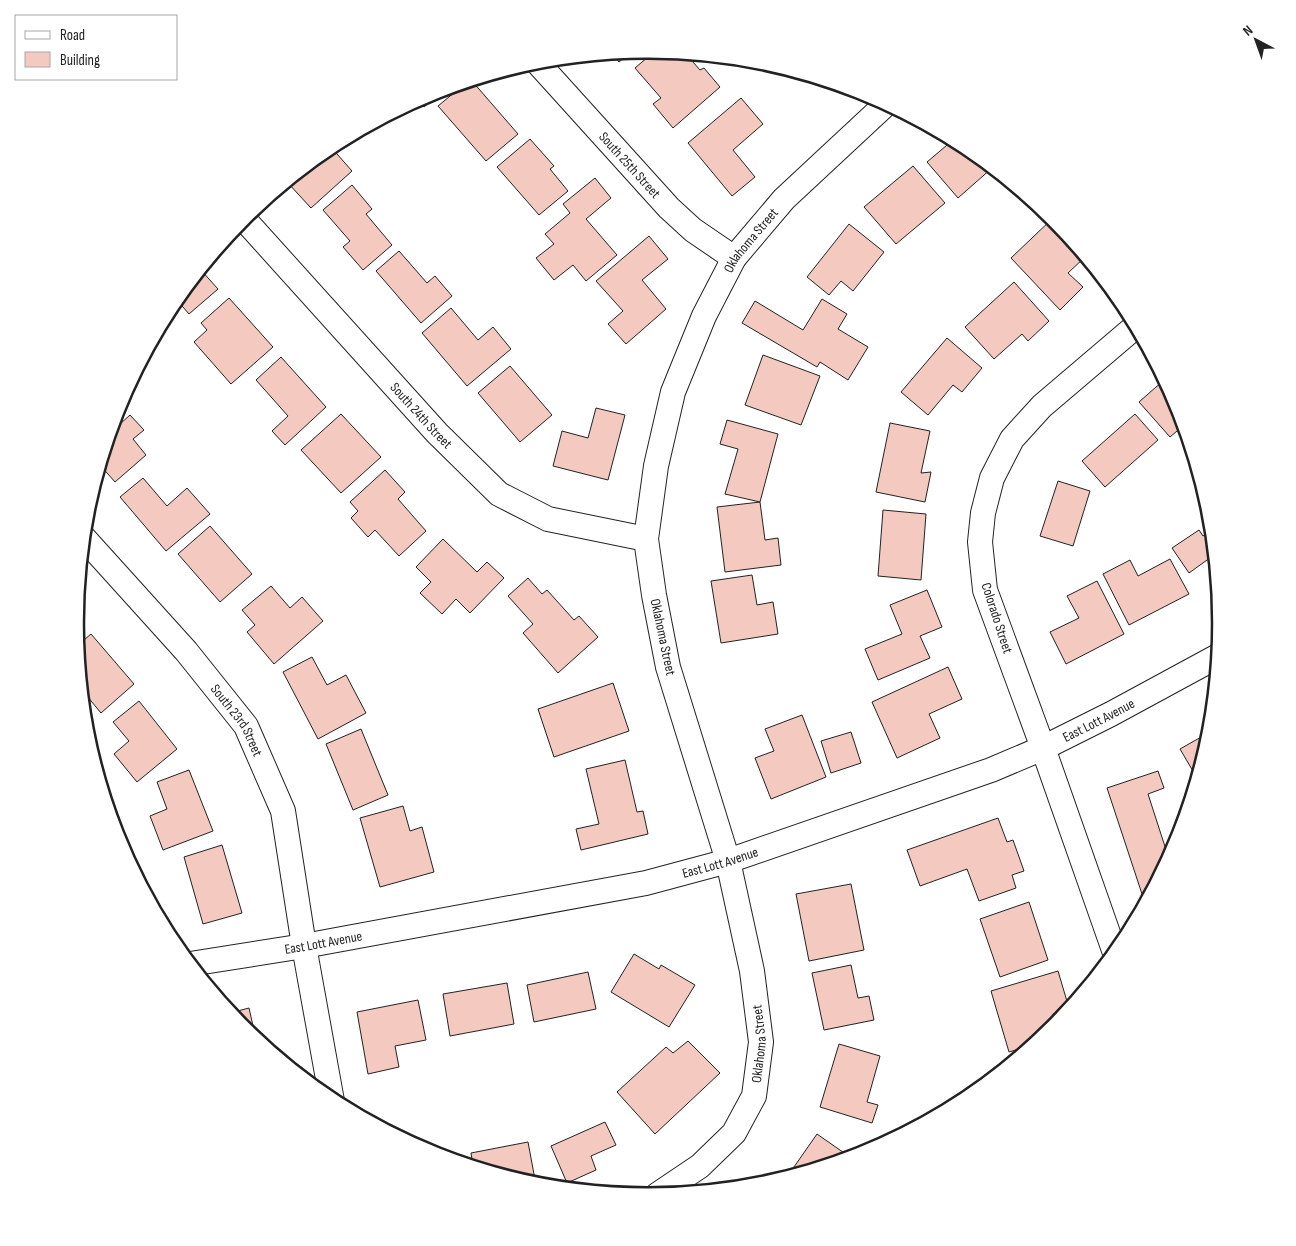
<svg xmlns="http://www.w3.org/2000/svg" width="1296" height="1246" viewBox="0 0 1296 1246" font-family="'Sofia Sans Condensed',sans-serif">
  <rect width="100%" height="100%" fill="#fff"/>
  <path fill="#f3c9c0" stroke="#222" d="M655,51l31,3 14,16 4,-2 16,19 -47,41 -20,-24 8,-6 -26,-30z
    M631,52l-12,10 -8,-8z
    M472,81l46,53 -32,27 -48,-55 29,-24z
    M447,88l-23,19 -6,-7 11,-6z
    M741,98l22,26 -30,26 22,27 -23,19 -44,-53z
    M530,139l24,27 -4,3 18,22 -29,24 -42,-48z
    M953,140l14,7 25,21 -34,30 -31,-36z
    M330,146l22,25 -41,37 -24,-26z
    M913,166l32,37 -49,41 -32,-37z
    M595,178l16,20 -25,21 31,36 -31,26 -13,-16 -19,15 -18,-22 18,-14 -9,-10 25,-21 -7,-9z
    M352,185l20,24 -6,5 26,31 -29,25 -20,-23 7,-6 -27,-31z
    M1053,218l32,39 -17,16 15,14 -23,23 -49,-52z
    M849,224l35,28 -31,39 -12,-10 -12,14 -22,-18z
    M649,236l19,23 -26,21 24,29 -40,35 -18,-20 15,-13 -27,-30z
    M399,251l28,32 8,-7 17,20 -31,27 -45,-52z
    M200,269l18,20 -29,25 -13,-15z
    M1014,282l35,39 -21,20 -6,-7 -28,25 -29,-32z
    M229,298l44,49 -42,37 -37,-42 13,-12 -6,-7z
    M822,299l25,15 -9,15 30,18 -20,33 -28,-18 -3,5 -75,-44 13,-22 48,29z
    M451,308l27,32 15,-13 18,22 -44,37 -45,-53z
    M947,338l35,30 -20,24 -9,-7 -25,30 -27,-23z
    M763,355l57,21 -19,49 -56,-20z
    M281,357l45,50 -41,38 -13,-14 16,-15 -32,-36z
    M510,366l42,49 -32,27 -42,-49z
    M1164,380l13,24 7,21 -14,12 -31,-35z
    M596,408l29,7 -17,65 -55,-14 9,-35 26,7z
    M341,414l40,43 -40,36 -40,-43z
    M1135,414l23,26 -53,47 -23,-26z
    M130,415l14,15 -11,9 13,16 -31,27 -15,-17 14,-47 6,6z
    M727,420l51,14 -18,68 -35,-8 13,-45 -18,-5z
    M890,423l40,8 -9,42 10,-1 -6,30 -49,-10z
    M385,470l20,22 -7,7 28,32 -27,25 -24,-26 -7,7 -17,-19 7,-7 -8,-9z
    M143,478l24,28 20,-18 23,26 -44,37 -46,-54z
    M1058,481l32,10 -17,55 -33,-10z
    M760,502l5,38 13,-2 3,27 -56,7 -8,-65z
    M883,510l43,4 -5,66 -43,-4z
    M210,526l42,48 -32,28 -42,-48z
    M1199,530l4,6 9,-6 2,25 -25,18 -17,-25z
    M443,539l34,33 10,-10 17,16 -34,35 -14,-14 -14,15 -22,-21 11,-11 -15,-15z
    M1170,559l19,35 -60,31 -26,-51 27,-14 8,16z
    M752,575l5,30 16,-3 5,32 -57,9 -10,-62z
    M528,578l14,16 5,-4 27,30 5,-4 19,21 -40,36 -35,-40 10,-9 -25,-28z
    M1097,581l27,53 -58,30 -16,-32 29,-14 -12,-22z
    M271,586l19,22 12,-11 21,24 -49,43 -27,-32 8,-7 -13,-15z
    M927,590l15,37 -22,9 10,22 -52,22 -13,-31 37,-15 -12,-29z
    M91,634l43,50 -33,29 -19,-23 -5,-44z
    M312,657l15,28 19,-10 20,38 -48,26 -35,-67z
    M948,667l14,32 -33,15 11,24 -43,20 -25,-56z
    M613,683l16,48 -75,26 -16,-48z
    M139,701l38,48 -40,33 -23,-28 15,-13 -16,-19z
    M802,715l24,62 -55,22 -16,-41 19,-7 -9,-22z
    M361,729l27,66 -35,15 -27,-66z
    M851,732l10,31 -30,10 -10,-32z
    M1210,732v3l-13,43 -17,-29z
    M625,760l12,52 6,-1 5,23 -67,16 -5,-21 23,-5 -13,-55z
    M189,770l24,61 -50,19 -13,-34 17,-7 -10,-27z
    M1158,771l6,17 -16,6 21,65 -18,32 -9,3 -35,-106z
    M403,806l7,25 12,-4 12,45 -54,15 -20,-69z
    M998,818l9,24 6,-2 11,31 -12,4 4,13 -37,13 -12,-32 -47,17 -13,-36z
    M222,845l20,68 -39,11 -19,-67z
    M851,884l13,66 -55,11 -13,-67z
    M1029,902l19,58 -48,17 -20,-58z
    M634,954l25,15 2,-4 34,20 -26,42 -58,-35z
    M851,965l7,33 11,-2 5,24 -50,10 -12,-57z
    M1058,971l11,37 -16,6 3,11 -23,20 -24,7 -18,-61z
    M588,972l8,37 -62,13 -7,-37z
    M507,983l7,41 -64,12 -7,-42z
    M418,1000l8,40 -31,6 4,21 -31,7 -11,-62z
    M249,1008l7,31 -13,-11 -13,-15z
    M688,1041l32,32 -65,61 -38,-42 49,-45 7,6z
    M839,1044l41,12 -13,46 11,3 -6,18 -52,-16z
    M605,1122l11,23 -25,11 5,14 -29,13 -16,-37z
    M817,1134l30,21 -4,5 -56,17z
    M528,1142l8,43 -63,-19 -2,-13z"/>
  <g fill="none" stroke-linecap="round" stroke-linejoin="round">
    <g stroke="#222" stroke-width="26">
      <g id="street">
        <path id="s1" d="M536,61l133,147 24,22 41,28"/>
        <path id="s2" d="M243,218l194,215 62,61 49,25 98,20"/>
        <path id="s3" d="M83,537l103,114 60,75 37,85 21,135 28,155"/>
        <path d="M1115,953l-72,-205 -58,-158 -5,-48 3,-29 9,-35 20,-39 30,-33 94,-80"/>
        <path id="s4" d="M190,964l114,-18 342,-63 82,-22 263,-91 52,-22 68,-34 107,-58"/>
        <path id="s5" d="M657,1195l43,-29 34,-33 20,-37 7,-54 -9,-71 -24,-110 -60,-194 -14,-72 -8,-56 10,-73 17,-74 31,-76 30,-58 50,-59 102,-95"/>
      </g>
    </g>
    <use href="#street" stroke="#fff" stroke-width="24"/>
  </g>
  <g text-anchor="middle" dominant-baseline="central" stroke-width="4" stroke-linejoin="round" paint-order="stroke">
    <g font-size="14" fill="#222" stroke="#fff">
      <text stroke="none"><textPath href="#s1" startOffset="140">South 25th Street</textPath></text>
      <text stroke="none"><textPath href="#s5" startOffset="1034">Oklahoma Street</textPath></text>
      <text stroke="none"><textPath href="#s2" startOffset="266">South 24th Street</textPath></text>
      <text transform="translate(997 618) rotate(72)">Colorado Street</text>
      <text transform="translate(663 637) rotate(78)">Oklahoma Street</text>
      <text stroke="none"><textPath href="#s4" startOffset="945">East Lott Avenue</textPath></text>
      <text stroke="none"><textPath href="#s3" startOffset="240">South 23rd Street</textPath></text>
      <text stroke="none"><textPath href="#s4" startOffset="540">East Lott Avenue</textPath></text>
      <text stroke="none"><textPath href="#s4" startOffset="135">East Lott Avenue</textPath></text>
      <text stroke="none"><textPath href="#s5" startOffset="194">Oklahoma Street</textPath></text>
    </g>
  </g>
  <path d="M0 0H1296V1246H0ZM84 623a564 564 0 1 1 1128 0a564 564 0 1 1-1128 0Z" fill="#fff" fill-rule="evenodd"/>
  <path fill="none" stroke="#222" stroke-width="2.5" d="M84 623a564 564 0 1 1 1128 0a564 564 0 1 1-1128 0Z"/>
  <rect x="15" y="15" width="162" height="65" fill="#ffffff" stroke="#a7a7a7"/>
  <rect x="25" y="31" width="25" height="8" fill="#ffffff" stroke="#a7a7a7"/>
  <text x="60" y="40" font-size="15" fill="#222222">Road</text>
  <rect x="25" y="52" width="25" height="15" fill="#f3c9c0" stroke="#a7a7a7"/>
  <text x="60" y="65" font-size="15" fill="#222222">Building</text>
  <g transform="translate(1256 40) rotate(319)" stroke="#ffffff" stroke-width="4" paint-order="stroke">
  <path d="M0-4L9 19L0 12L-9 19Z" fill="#222222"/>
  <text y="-8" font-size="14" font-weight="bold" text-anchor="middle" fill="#222222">N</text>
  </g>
</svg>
